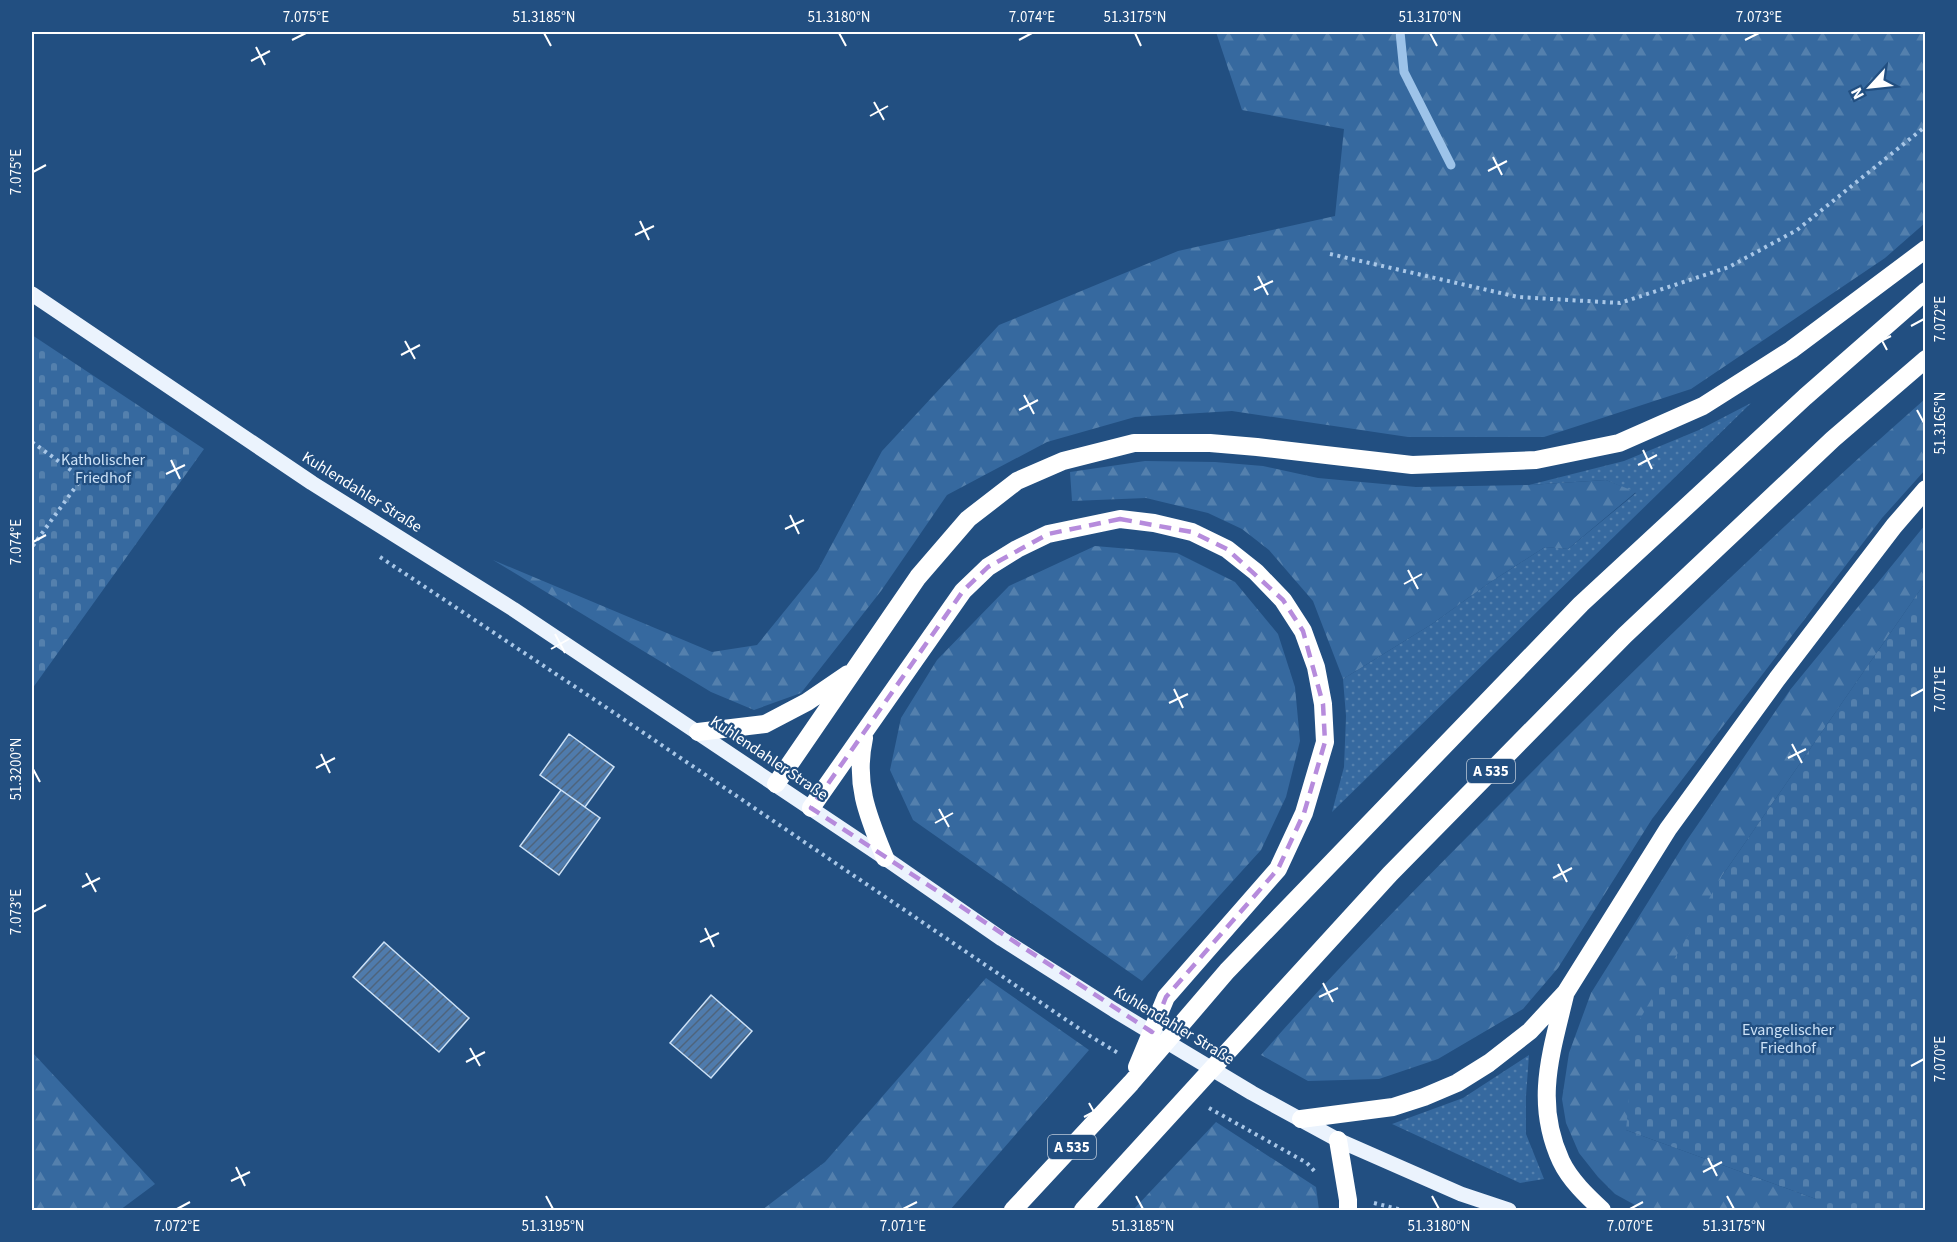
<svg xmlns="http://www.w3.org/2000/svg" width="1957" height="1242" viewBox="0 0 1957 1242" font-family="'Source Sans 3',sans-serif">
  <defs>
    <pattern id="grass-dots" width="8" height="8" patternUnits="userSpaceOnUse" patternTransform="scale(1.5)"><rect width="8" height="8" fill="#36699f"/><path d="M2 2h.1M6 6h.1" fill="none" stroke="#5480ad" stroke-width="1.8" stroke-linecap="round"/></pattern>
    <pattern id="forest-firs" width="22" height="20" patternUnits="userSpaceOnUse" patternTransform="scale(1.5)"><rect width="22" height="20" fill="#36699f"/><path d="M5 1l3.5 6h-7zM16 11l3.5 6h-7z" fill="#5480ad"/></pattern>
    <pattern id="cemetery-stones" width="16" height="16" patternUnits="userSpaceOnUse" patternTransform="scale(1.5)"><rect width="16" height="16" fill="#36699f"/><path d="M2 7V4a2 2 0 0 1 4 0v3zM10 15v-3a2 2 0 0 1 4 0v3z" fill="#5480ad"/></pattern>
    <pattern id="building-hatch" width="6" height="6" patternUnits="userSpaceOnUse" patternTransform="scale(1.5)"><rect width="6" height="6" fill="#4f7bac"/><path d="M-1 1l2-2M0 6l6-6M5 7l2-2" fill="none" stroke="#4e647c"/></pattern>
  </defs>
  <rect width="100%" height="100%" fill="#224f81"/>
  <path fill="url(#grass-dots)" d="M1751,403l-419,409 12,-45 2,-51 -3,-37 89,-55 57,-41 56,-36 23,2 68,-56 -30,-13 -77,5 95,-24 75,-31z
    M1529,1055l-3,41v38l18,45 -24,4 -128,-59 71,-26z"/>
  <path fill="url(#forest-firs)" d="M1216,32h709v191l-40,35 -194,131 -147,48h-136l-176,-26 -97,6 -88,25 -100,53 -66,96 -80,102 -47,17 -43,-18 -218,-132 219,92 45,-7 61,-75 64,-119 117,-126 179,-74 157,-35 9,-87 -102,-19z
    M1925,399v71l-43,48 -230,301 -94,149 -35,41 -85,50 -59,20 -71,2 -47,-26c80,-92 167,-179 253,-265 133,-134 269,-266 411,-391z
    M1145,461l70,1 48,4 55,12 98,9 113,-2 77,-5 30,12 -68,57 -23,-2 -56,36 -57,41 -89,55 -30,-78 -44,-51 -27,-21 -34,-16 -62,-15 -74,3 -2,-29z
    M1925,525v58l-203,293 -96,254 190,69v11h-172l-29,-16 -17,-17 -19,-24 -13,-30 -4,-24 7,-46 22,-60 94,-150 105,-153z
    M1095,546l82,7 58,29 43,52 17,53 5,54 -14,56 -25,53 -119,131 -229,-161 -23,-50 11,-52 36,-58 72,-74z
    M986,978l103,72 -139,160h-188l63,-48z
    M32,1052l123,132 -35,26h-88z
    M1216,1122l100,65 3,23h-186z"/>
  <path fill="url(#cemetery-stones)" d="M32,335l172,114 -172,240z
    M1925,583v627h-109v-11l-190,-69 10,-104 86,-150z"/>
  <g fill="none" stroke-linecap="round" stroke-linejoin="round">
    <path stroke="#9dc3e9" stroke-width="9" d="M1400,32l4,40 47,93"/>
  </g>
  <path fill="url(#building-hatch)" stroke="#cce1f6" stroke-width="1.5" d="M569,734l45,33 -29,40 -45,-32z
    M561,790l39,28 -41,57 -39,-29z
    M384,942l85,76 -30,34 -86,-75z
    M711,995l41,36 -41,47 -41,-35z"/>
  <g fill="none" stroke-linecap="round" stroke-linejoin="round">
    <path stroke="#a9c7e7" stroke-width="4" stroke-dasharray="3 4.5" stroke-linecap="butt" d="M1330,254l188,43 102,6 109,-36 68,-37 129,-104
      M32,442l50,36 -50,69
      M380,557l227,151 483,328 28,17
      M1209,1108l98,55 10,11
      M1374,1203l28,7"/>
    <path stroke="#ebf3fd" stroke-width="15" d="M32,294l280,189 201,126 372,249 117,81 112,71 138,83 86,47 123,54 48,16"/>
    <path stroke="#fff" stroke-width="18" d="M698,732l67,-8 42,-22 41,-28
      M864,738c-10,46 4,78 21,120
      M776,784l142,-207 50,-58 49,-38 46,-20 71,-18h76l47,4 155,18 124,-5 83,-17 84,-37 88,-56 135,-101
      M811,808l152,-217 25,-24 29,-18 31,-15 72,-15 34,4 38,9 35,17 29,23 27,28 20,31 13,36 7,37 2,38 -21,71 -26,56 -112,128 -29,70
      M1565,995c-14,59 -31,107 -4,166 9,19 26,35 41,49
      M1301,1119l92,-12 31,-10 33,-14 32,-20 41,-32 36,-39 102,-163 109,-150 117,-153 32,-37
      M1338,1140l10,60v10
      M1013,1210l118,-127 96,-112 354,-367 224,-207 121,-106
      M1083,1210l307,-336 235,-239 208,-196 93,-80"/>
  </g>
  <path fill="none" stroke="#b68bdc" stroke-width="4.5" stroke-dasharray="12 8" stroke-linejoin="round" d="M1120,519l72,13 35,17 56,51 20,31 20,73 2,38 -21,71 -26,56 -112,128 -14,35 -341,-224 152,-217 25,-24 60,-33z"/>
  <path fill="none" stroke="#fff" stroke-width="2" d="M544,33l7,13M839,33l7,13M1135,33l6,13M1430,33l7,13M292,40l14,-7M1019,40l13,-7M1745,40l14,-7M256,47l9,18M251,61l19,-10M874,102l10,18M870,116l18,-10M1493,157l9,18M1488,171l19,-10M33,172l13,-7M640,221l9,19M635,235l19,-9M1258,276l10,19M1254,290l19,-9M1911,326l13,-7M1877,331l10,19M405,341l10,18M1873,345l18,-9M401,355l19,-10M1024,395l10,19M1019,410l19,-10M1917,410l7,13M1643,450l9,19M171,460l9,19M1638,465l19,-10M166,474l19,-9M790,515l9,19M785,529l19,-9M33,542l13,-7M1408,570l10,19M1404,584l18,-10M555,634l10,19M551,649l18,-10M1174,689l9,19M1911,696l13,-7M1169,703l19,-9M1792,744l10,19M321,754l9,19M1788,758l18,-9M316,768l19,-10M33,769l7,13M939,809l10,18M935,823l18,-10M1558,864l9,18M86,873l10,19M1553,878l19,-10M82,887l18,-9M33,912l13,-7M705,928l9,19M700,942l19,-9M1323,983l10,19M1319,997l19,-9M470,1048l10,18M466,1062l19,-10M1911,1066l13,-7M1089,1103l10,18M1084,1117l19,-10M1708,1158l9,18M236,1167l9,19M1703,1172l19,-10M231,1181l19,-9M546,1196l7,13M1136,1196l7,13M1432,1196l7,13M1727,1196l7,13M177,1209l13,-7M903,1209l14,-7M1630,1209l13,-7"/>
  <g text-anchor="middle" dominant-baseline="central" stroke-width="4.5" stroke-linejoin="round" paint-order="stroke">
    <g fill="#224f81" stroke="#bdcad9" stroke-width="1.5">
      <rect x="1467" y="759" width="48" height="24" rx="4.5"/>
      <rect x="1048" y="1135" width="48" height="24" rx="4.5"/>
    </g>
    <g font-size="15" font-weight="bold" fill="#fff">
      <text x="1491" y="771">A 535</text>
      <text x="1072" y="1147">A 535</text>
    </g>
    <g font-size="16" fill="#cce1f6" stroke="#224f81">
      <text x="103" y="460">Katholischer<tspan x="103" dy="18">Friedhof</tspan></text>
      <text x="1788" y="1030">Evangelischer<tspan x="1788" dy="18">Friedhof</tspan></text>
    </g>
    <g font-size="16" fill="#fff" stroke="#224f81">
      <text transform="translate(362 492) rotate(32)">Kuhlendahler Straße</text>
      <text transform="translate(769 758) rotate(34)">Kuhlendahler Straße</text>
      <text transform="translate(1174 1025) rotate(31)">Kuhlendahler Straße</text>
    </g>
  </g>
  <rect width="1957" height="1242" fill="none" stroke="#224f81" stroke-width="66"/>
  <g transform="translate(1870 87) rotate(243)" stroke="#224f81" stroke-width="4.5" paint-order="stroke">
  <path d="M0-4.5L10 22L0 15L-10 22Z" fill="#ffffff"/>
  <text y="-9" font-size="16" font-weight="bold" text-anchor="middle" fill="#ffffff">N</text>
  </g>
  <rect x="33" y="33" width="1891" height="1176" fill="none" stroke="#fff" stroke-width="2"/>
  <g font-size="15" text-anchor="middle" fill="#fff">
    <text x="306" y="22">7.075°E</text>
    <text x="544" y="22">51.3185°N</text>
    <text x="839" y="22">51.3180°N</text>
    <text x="1032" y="22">7.074°E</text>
    <text x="1135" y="22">51.3175°N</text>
    <text x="1430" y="22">51.3170°N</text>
    <text x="1759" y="22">7.073°E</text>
    <text transform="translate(16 172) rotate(-90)" y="5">7.075°E</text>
    <text transform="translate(1940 319) rotate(-90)" y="5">7.072°E</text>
    <text transform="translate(1940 423) rotate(-90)" y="5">51.3165°N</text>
    <text transform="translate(16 542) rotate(-90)" y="5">7.074°E</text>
    <text transform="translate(1940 689) rotate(-90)" y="5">7.071°E</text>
    <text transform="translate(16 769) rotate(-90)" y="5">51.3200°N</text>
    <text transform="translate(16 912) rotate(-90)" y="5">7.073°E</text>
    <text transform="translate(1940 1059) rotate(-90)" y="5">7.070°E</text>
    <text x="177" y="1231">7.072°E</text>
    <text x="553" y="1231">51.3195°N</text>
    <text x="903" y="1231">7.071°E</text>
    <text x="1143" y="1231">51.3185°N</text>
    <text x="1439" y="1231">51.3180°N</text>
    <text x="1630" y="1231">7.070°E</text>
    <text x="1734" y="1231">51.3175°N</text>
  </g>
</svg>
